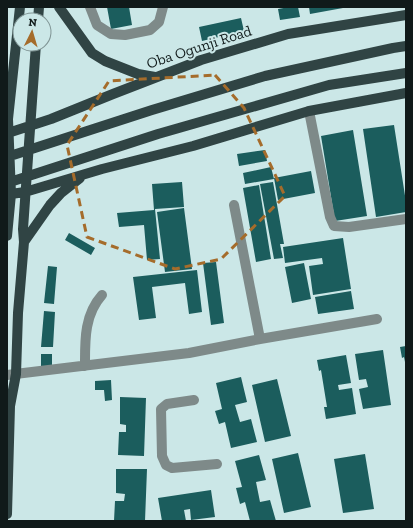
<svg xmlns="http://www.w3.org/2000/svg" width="413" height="528" viewBox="0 0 413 528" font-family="'Zilla Slab',serif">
  <rect width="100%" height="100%" fill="#cbe7e7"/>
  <path fill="#1b5d5d" d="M107,7h22l3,18 -21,4z
    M289,7h9l2,10 -20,3 -2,-11z
    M309,7h34v1l-33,6z
    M241,18l3,13 -42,10 -3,-14z
    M394,125l12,77v10l-30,5 -13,-88z
    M353,130l14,86 -32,5 -14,-85z
    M265,150l2,11 -28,5 -2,-12z
    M271,167l3,12 -29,5 -2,-11z
    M311,171l4,22 -37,7 -4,-22z
    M182,182l2,25 -29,2 5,50 -13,1 -3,-35 -25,2 -2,-14 37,-3 -2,-26z
    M273,182l11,62h-4l3,14 -9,1 -14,-75z
    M259,185l12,74 -15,3 -13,-74z
    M184,208l8,61 -27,3 -8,-60z
    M69,233l26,15 -4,7 -26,-15z
    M343,238l8,51 -38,6 -4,-29 14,-2 -1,-6 -37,5 -2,-16z
    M216,262l8,61 -13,2 -8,-62z
    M304,263l7,36 -19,4 -7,-36z
    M48,266l9,1 -3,37 -10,-1z
    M197,270l5,42 -13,2 -4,-31 -33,4 4,31 -17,2 -6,-43z
    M351,291l3,18 -36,5 -3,-17z
    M44,311l11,1 -2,35h-12z
    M406,346v16h-1l-1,-5 -2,1 -2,-11z
    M383,350l8,55 -28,4 -4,-20 9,-2 -2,-8 -7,1 -4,-26z
    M41,354h11v16l-11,-1z
    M346,355l5,28 -13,2 1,5 13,-2 4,26 -30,5 -2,-12h3l-6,-37 -2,1 -2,-11z
    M241,377l6,25 -12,3 5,17 11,-3 6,23 -26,6 -6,-26 -6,2 -4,-13 7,-2 -6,-26z
    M277,379l14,57 -26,6 -13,-57z
    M111,380l1,20 -7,1 -1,-11h-9v-9z
    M120,397l26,1 -2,58 -26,-1 1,-23h7v-7l-6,-1z
    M298,453l13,54 -27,6 -12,-54z
    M365,454l9,55 -31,4 -9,-54z
    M259,455l7,25 -10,2 4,20 10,-2 6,21h-26l-5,-19 -5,2 -4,-16 6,-1 -7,-26z
    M116,469h31l-2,52h-31l1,-20h9l1,-7 -9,-1z
    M211,490l4,27 -24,3 -1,-11 -6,1 2,11h-24l-4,-23z"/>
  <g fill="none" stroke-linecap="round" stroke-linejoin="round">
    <path stroke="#7e8a89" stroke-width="10" d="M90,7l7,18 14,9 14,1 25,-5 9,-8 4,-15
      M309,111l21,106 4,9 15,1 57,-8
      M234,205l26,134
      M85,366c0,-25 -1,-51 17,-71
      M7,375l182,-22 71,-14 117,-20
      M194,400l-27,4 -6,5 1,47 4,9 6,3 45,-4"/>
    <path stroke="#304444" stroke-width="10" d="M59,7l33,46 13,8 33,13 17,3
      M38,20l1,-13
      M8,133l43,-14 62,-25 88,-34 87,-26 118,-19
      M7,157l145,-47 113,-34 128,-28 13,-2
      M7,183l151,-49 171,-49 77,-12
      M11,194l14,-2 77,-23 91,-23 116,-35 97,-18
      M7,236l4,-42 -3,-75 12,-112
      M24,242l26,-37 11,-12 19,-15
      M7,514l3,-108 6,-32 2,-61 6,-71 -1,-13 13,-185"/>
  </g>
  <path fill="none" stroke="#a56c2b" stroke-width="3" stroke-dasharray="8 5" stroke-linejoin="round" d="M215,75l29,33 41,88 -64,63 -46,10 -88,-32 -20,-92 42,-64z"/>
  <g text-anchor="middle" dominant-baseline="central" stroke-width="4" stroke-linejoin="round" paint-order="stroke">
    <g font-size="15" fill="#101a1a" stroke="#cbe7e7">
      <text transform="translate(199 47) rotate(-18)">Oba Ogunji Road</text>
    </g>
  </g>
  <rect width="413" height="528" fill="none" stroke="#101a1a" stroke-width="16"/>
  <g transform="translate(32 32) rotate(5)"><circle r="19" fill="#cbe7e7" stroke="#809595"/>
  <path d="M0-3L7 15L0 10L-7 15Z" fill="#a56c2b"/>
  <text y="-6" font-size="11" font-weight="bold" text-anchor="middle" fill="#101a1a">N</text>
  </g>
</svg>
